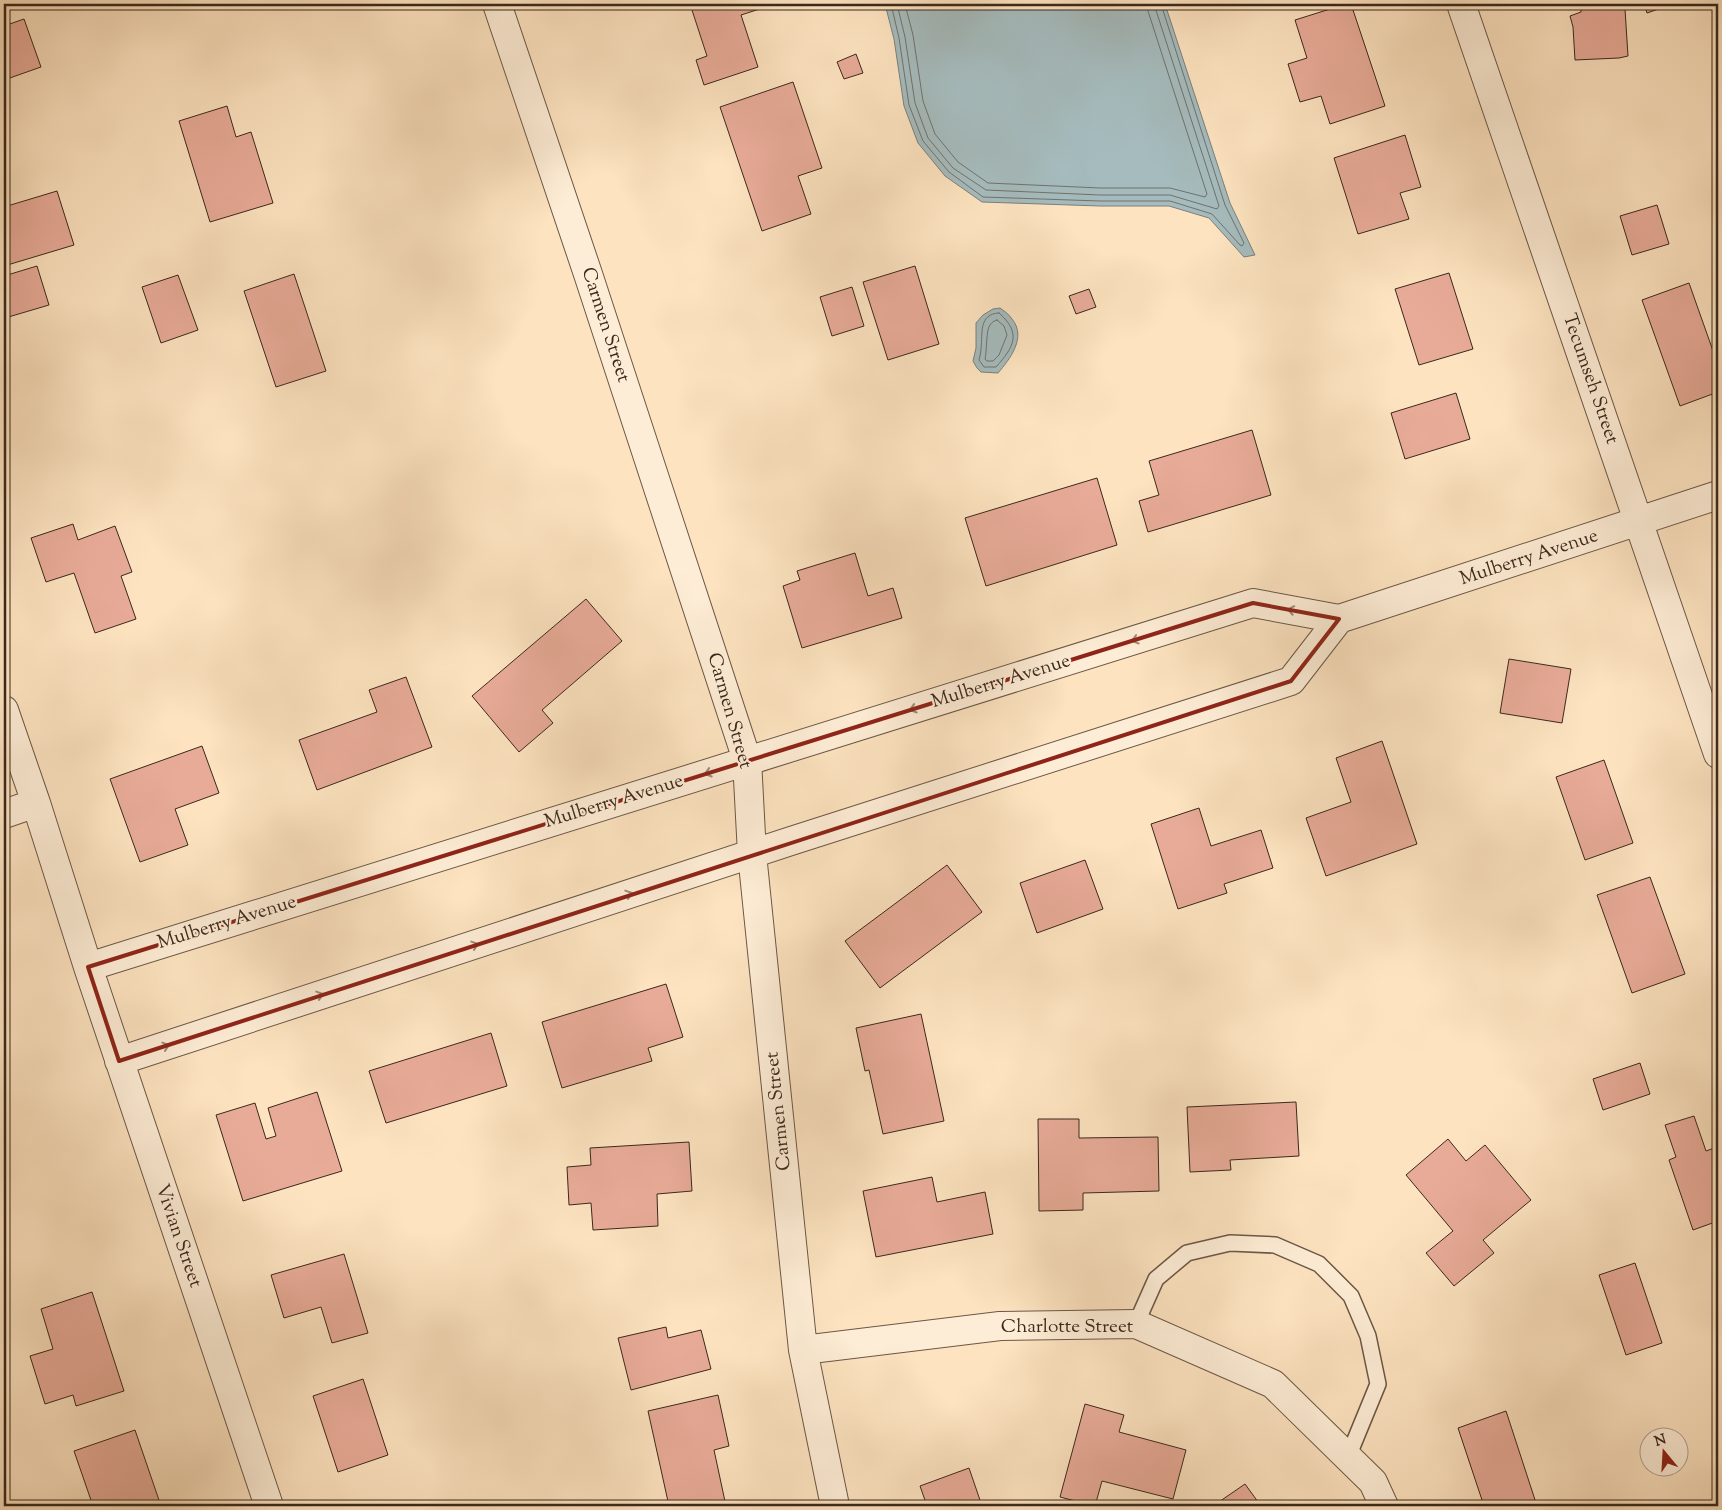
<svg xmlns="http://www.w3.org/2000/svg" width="1722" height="1510" viewBox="0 0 1722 1510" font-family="'Sorts Mill Goudy',serif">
  <rect width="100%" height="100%" fill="#fde3c0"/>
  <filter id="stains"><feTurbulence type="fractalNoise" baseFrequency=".004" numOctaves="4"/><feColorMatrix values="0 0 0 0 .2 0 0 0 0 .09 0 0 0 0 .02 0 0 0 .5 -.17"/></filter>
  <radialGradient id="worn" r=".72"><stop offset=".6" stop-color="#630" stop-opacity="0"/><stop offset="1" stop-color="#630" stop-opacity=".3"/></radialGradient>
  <path fill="#a5bbbd" stroke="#7b807d" d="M885,4h280l65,199 25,52 -11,2 -35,-39 -40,-12h-69l-118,-4 -37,-26 -27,-33 -14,-37 -10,-67z
    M1000,308c4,3 9,6 12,11 15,18 -2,40 -14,54l-17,-1 -4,-4 -4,-7 3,-13v-25l7,-8 10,-6z"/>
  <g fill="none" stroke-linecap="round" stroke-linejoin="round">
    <path stroke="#70726c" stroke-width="1" d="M891,4l8,34 10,67 14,36 26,31 34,25 117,4h70l42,13 28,31 2,1 2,-3 -19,-38 -64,-201
      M897,4l8,33 10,66 13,35 25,30 33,22 114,5h70l47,14 2,-3 -65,-202
      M905,4l8,31 10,66 12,33 23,28 30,21 112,5h70l35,9 2,-3 -59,-183 -1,-7
      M999,313c23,20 15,34 -3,54h-12l-5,-7c1,-4 2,-8 2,-12 2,-14 -3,-34 18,-35z
      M997,320l7,6 3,9 -8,20 -6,6h-6l-2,-2c2,-8 1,-30 5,-34 2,-3 4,-4 7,-5z"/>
  </g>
  <path fill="#e8ab98" stroke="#3b281c" d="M690,4h85l-34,11 17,52 -54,18 -8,-25 11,-4z
    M1346,4h5l34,102 -55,18 -9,-28 -21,6 -12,-38 19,-6 -12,-38z
    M1581,4h58l-14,5 3,47 -9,2 -44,2 -2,-33 -3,-11 11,-4z
    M1644,4h29l-26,9z
    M24,19l17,48 -37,13v-54z
    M856,54l7,19 -19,6 -7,-17z
    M793,82l29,86 -24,8 13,38 -49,17 -42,-124z
    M227,106l9,31 15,-5 22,71 -63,19 -31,-101z
    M1405,135l16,52 -21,6 9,26 -51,15 -24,-76z
    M57,191l17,54 -70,21v-59z
    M1657,205l12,39 -37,11 -12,-39z
    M37,266l12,39 -44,13 -1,-42z
    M915,266l24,78 -51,16 -25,-78z
    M1449,273l24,76 -54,16 -24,-76z
    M294,274l32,97 -50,16 -32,-96z
    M178,275l20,55 -37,13 -19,-56z
    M1689,283l29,82v27l-38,14 -38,-106z
    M852,287l12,39 -32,10 -12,-39z
    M1089,289l7,18 -20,7 -7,-18z
    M1456,393l14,46 -65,20 -14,-46z
    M1252,430l19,65 -123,37 -9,-31 20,-6 -10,-34z
    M1097,478l20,67 -131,41 -21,-68z
    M73,524l5,16 37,-14 17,46 -11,4 15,43 -41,14 -21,-60 -28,9 -15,-44z
    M855,553l13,43 25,-8 9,30 -100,30 -19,-62 17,-6 -3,-9z
    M586,599l36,42 -80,69 11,13 -34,29 -47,-56z
    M1509,659l62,10 -9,54 -62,-10z
    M406,677l26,70 -115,43 -18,-50 78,-28 -8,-22z
    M1382,741l35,103 -91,32 -20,-58 45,-16 -15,-44z
    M202,746l17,47 -44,16 13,36 -48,17 -30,-83z
    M1604,760l29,83 -48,17 -29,-83z
    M1199,808l12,38 50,-16 12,38 -49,16 3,9 -49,16 -27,-85z
    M1085,860l18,49 -66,24 -17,-50z
    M947,865l35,47 -102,76 -35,-47z
    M1650,877l35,97 -53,19 -35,-98z
    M666,984l17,53 -35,11 4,13 -90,27 -20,-66z
    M921,1014l23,107 -61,13 -14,-64 -4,1 -9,-43z
    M491,1033l16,53 -121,37 -17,-52z
    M1640,1063l10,31 -47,16 -10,-31z
    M317,1092l25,79 -99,30 -27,-86 39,-12 11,36 10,-3 -8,-28z
    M1296,1102l3,54 -69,4 1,10 -41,2 -3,-65z
    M1694,1116l12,35 11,-4 1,3v71l-25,9 -24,-70 7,-3 -11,-32z
    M1038,1119h41v19l79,-1 1,54 -76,2v17l-44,1z
    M1448,1139l18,22 19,-16 46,55 -48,40 11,13 -40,33 -28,-33 27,-22 -47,-56z
    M689,1142l3,49 -35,3 1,32 -65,4 -2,-27 -22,2 -2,-38 24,-2 -1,-17z
    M932,1177l5,25 48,-10 8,42 -117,23 -13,-66z
    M344,1254l24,79 -36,10 -11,-36 -37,11 -13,-43z
    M1635,1263l27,80 -36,12 -27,-80z
    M92,1292l32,99 -48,15 -3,-11 -28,9 -15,-48 23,-7 -12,-40z
    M666,1327l2,11 33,-8 10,39 -80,21 -13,-52z
    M363,1379l25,76 -50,17 -25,-76z
    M718,1395l11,51 -15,4 12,56h-57l-21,-95z
    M1085,1404l39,11 -5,17 67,18 -13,49 -71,-18 -7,25 -35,-9z
    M1506,1411l31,95h-53l-26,-78z
    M135,1430l26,76h-68l-19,-55z
    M969,1468l13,38h-55l-7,-20z
    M1245,1484l16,22h-48z"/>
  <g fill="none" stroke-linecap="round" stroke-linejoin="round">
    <g stroke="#6c5745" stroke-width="18">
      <path id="service" d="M1136,1324l20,-45 31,-26 43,-10 45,2 44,19 32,32 17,40 10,48 -30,73"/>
    </g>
    <g stroke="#6c5745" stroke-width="30">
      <path id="minor" d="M497,4l91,270 159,486 5,94 51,496 32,156
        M1461,4l257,750
        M4,710l32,93 52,164 181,539
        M4,814l32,-11
        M88,967l1165,-364 86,16 379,-124
        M119,1061l672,-220 500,-160 48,-62
        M803,1350l197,-24 136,-2 137,60 100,98 11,24"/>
    </g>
    <use href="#service" stroke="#feedd6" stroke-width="15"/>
    <use href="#minor" stroke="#feedd6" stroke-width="28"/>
  </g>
  <defs><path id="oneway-chevron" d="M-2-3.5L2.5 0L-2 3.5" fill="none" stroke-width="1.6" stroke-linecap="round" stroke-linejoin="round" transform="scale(1.25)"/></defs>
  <g stroke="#9c8a79">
    <use href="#oneway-chevron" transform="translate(1291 610) rotate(-169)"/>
    <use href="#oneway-chevron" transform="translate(1135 640) rotate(163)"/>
    <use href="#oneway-chevron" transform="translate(913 709) rotate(163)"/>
    <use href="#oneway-chevron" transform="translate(708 773) rotate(163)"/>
    <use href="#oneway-chevron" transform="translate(629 894) rotate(-18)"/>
    <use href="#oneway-chevron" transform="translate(475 945) rotate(-18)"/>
    <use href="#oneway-chevron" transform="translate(320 995) rotate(-18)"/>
    <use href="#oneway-chevron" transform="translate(166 1046) rotate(-18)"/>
  </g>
  <path fill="none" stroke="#8f2418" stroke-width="4" stroke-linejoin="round" d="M1253,603l86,16 -48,62 -1172,380 -31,-94z"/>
  <g text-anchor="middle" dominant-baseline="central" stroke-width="4.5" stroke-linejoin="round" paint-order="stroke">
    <g font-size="19" fill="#3b281c" stroke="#feedd6">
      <text transform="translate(605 325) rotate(72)">Carmen Street</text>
      <text transform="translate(1590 379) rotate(71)">Tecumseh Street</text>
      <text transform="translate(1529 558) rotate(-18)">Mulberry Avenue</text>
      <text transform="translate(1001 682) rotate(-17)">Mulberry Avenue</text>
      <text transform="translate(729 711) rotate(74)">Carmen Street</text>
      <text transform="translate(614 802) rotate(-17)">Mulberry Avenue</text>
      <text transform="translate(227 923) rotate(-17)">Mulberry Avenue</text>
      <text transform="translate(779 1111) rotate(-96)">Carmen Street</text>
      <text transform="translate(178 1236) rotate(71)">Vivian Street</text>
      <text x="1067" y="1327">Charlotte Street</text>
    </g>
  </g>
  <rect width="1722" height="1510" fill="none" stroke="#fde3c0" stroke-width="20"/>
  <rect x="5" y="5" width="1712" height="1500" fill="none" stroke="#3b281c" stroke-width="2.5"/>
  <rect x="10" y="10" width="1702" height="1490" fill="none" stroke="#3b281c"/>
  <g transform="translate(1664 1452) rotate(342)"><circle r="24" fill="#feedd6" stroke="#b09e8c"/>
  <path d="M0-4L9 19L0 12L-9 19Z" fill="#8f2418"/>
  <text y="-8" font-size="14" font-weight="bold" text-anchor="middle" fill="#3b281c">N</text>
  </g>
  <rect width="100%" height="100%" filter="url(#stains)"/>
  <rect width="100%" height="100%" fill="url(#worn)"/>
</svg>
